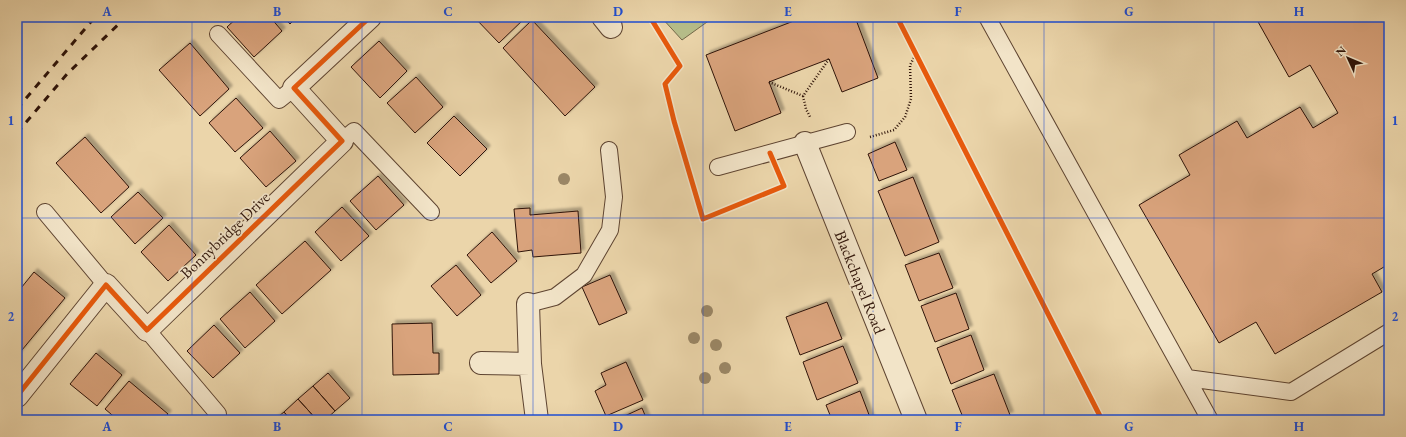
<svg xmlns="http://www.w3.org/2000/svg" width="1406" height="437" viewBox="0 0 1406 437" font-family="'EB Garamond',serif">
  <defs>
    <filter id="shadow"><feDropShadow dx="3.5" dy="-3.5" stdDeviation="1" flood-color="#0004"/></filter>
  </defs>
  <rect width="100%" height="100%" fill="#ebd5aa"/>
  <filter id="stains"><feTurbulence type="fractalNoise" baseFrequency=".005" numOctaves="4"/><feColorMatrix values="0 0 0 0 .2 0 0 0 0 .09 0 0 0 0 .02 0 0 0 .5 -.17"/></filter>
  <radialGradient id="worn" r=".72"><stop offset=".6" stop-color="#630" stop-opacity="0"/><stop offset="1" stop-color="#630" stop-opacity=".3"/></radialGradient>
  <path fill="#b6bd89" stroke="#726849" d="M661,17h53l-32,23z"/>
  <path fill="#d9a37c" stroke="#2f1409" filter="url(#shadow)" d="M238,17h32l12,14 -28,26 -27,-30z
    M283,17h14l-7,7z
    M474,17h52l-27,26z
    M804,17h51l23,61 -36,14 -13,-33 -60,23 12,31 -46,18 -29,-76z
    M1262,17h127v167l-2,1 2,3v76l-17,10 10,18 -107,62 -19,-32 -37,21 -80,-138 51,-30 -11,-20 58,-34 10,17 53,-31 13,21 25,-15 -28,-48 -21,12 -32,-57z
    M532,20l63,67 -30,29 -62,-68z
    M379,41l28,30 -27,27 -29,-31z
    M190,43l39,46 -29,27 -41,-46z
    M416,77l27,30 -28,26 -28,-30z
    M236,98l27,30 -28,24 -26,-29z
    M454,116l33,33 -27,27 -33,-33z
    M270,131l26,30 -30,26 -26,-29z
    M85,137l44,50 -28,26 -45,-50z
    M895,142l12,28 -28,11 -11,-27z
    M378,176l26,29 -28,25 -26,-29z
    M913,177l26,65 -34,14 -27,-65z
    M138,192l25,26 -28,26 -24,-27z
    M342,207l27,29 -28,25 -26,-29z
    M530,208v7l48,-4 3,42 -48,4 -1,-7 -14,2 -4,-43z
    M169,225l27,30 -28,26 -27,-29z
    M492,232l25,29 -26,22 -24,-28z
    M305,241l26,29 -49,44 -26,-29z
    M939,253l14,35 -34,13 -14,-36z
    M456,265l25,30 -24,21 -26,-30z
    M34,272l31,26 -48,58v-63z
    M610,275l17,38 -28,12 -17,-38z
    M250,292l25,29 -30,27 -25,-29z
    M956,293l13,36 -34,13 -14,-36z
    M827,302l15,37 -42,16 -14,-38z
    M432,323l1,30h6v21l-46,1 -1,-51z
    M214,325l26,28 -27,25 -26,-27z
    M971,335l13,35 -33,14 -14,-36z
    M843,346l15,37 -41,17 -14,-38z
    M96,353l26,22 -25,31 -27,-22z
    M626,362l17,38 -37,16 -11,-25 11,-6 -5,-12z
    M328,373l22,25 -15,13 -22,-25z
    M994,374l16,41 -13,5h-33l-12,-30z
    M129,381l39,33 -5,6h-45l-13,-11z
    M313,386l22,25 -10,9h-8l-19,-21z
    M860,391l11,29h-39l-6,-15z
    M298,399l19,21h-26l-7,-8z
    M642,408l5,12h-31z
    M284,412l7,8h-17z"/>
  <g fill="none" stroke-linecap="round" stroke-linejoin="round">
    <g stroke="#5e4431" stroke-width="18">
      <path id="lane" d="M987,17l223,403
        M218,34l61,66 15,-12
        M342,141l12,-10 77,81
        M718,167l129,-35
        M45,212l61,73
        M528,304l27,-7 29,-22 26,-45 4,-33 -5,-47
        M147,330l71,84
        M1187,378l104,14 98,-60"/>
    </g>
    <g stroke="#5e4431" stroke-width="24">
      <path id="street" d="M603,17l8,10
        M805,143l111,277
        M528,304l2,60 7,56
        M481,363l49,1
        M17,396l89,-111 41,45 195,-189 -48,-53 76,-71"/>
    </g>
    <path stroke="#2f1409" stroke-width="2.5" stroke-dasharray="1 2" stroke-linecap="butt" d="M769,82l34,14 26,-37
      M803,96l3,13 4,8
      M870,137l24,-7 11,-13 6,-18 -1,-34 6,-11"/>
    <use href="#lane" stroke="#f2e4c8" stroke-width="16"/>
    <use href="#street" stroke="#f2e4c8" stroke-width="22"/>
    <path stroke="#2f1409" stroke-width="3" stroke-dasharray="7 7" stroke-linecap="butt" d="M17,109l78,-92
      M17,133l50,-59 59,-57"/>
    <g stroke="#f2e4c8" stroke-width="8">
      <path id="cycleway" d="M650,17l30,49 -15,18 9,37 29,98 81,-33 -14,-33
        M897,17l205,403
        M17,396l89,-111 41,45 195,-189 -48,-53 76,-71"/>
    </g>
    <use href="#cycleway" stroke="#e8590c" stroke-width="5"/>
  </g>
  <g fill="#9a8766">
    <circle cx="564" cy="179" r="6"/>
    <circle cx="707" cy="311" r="6"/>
    <circle cx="694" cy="338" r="6"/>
    <circle cx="716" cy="345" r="6"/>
    <circle cx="725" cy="368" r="6"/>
    <circle cx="705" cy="378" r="6"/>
  </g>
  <path fill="none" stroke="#1d4ed8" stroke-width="1" stroke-opacity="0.55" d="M192,17v403M362,17v403M533,17v403M703,17v403M873,17v403M1044,17v403M1214,17v403M17,218h1372"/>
  <g text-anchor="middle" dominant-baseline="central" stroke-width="3.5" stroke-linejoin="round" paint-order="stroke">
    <g font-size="16" fill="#2f1409" stroke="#f2e4c8">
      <text transform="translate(225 235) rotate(-44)">Bonnybridge Drive</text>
      <text transform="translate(860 282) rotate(68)">Blackchapel Road</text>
    </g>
  </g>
  <rect width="1406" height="437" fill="none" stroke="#ebd5aa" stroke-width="44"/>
  <g transform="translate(1348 58) rotate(314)" stroke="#f2e4c8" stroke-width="3" paint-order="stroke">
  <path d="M0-3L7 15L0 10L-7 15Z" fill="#2f1409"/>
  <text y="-6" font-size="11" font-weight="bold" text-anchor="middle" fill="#2f1409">N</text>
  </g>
  <rect x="22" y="22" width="1362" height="393" fill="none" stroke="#1d4ed8" stroke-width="1.5"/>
  <g font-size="13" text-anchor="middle" font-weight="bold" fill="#1d4ed8">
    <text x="107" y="16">A</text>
    <text x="277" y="16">B</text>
    <text x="448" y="16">C</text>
    <text x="618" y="16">D</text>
    <text x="788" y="16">E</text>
    <text x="958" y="16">F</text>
    <text x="1129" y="16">G</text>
    <text x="1299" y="16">H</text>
    <text x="11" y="125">1</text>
    <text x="1395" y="125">1</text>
    <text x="11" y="321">2</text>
    <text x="1395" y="321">2</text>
    <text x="107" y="431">A</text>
    <text x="277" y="431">B</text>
    <text x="448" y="431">C</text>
    <text x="618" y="431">D</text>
    <text x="788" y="431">E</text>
    <text x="958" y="431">F</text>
    <text x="1129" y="431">G</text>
    <text x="1299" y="431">H</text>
  </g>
  <rect width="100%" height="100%" filter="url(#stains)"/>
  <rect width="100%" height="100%" fill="url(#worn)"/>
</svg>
